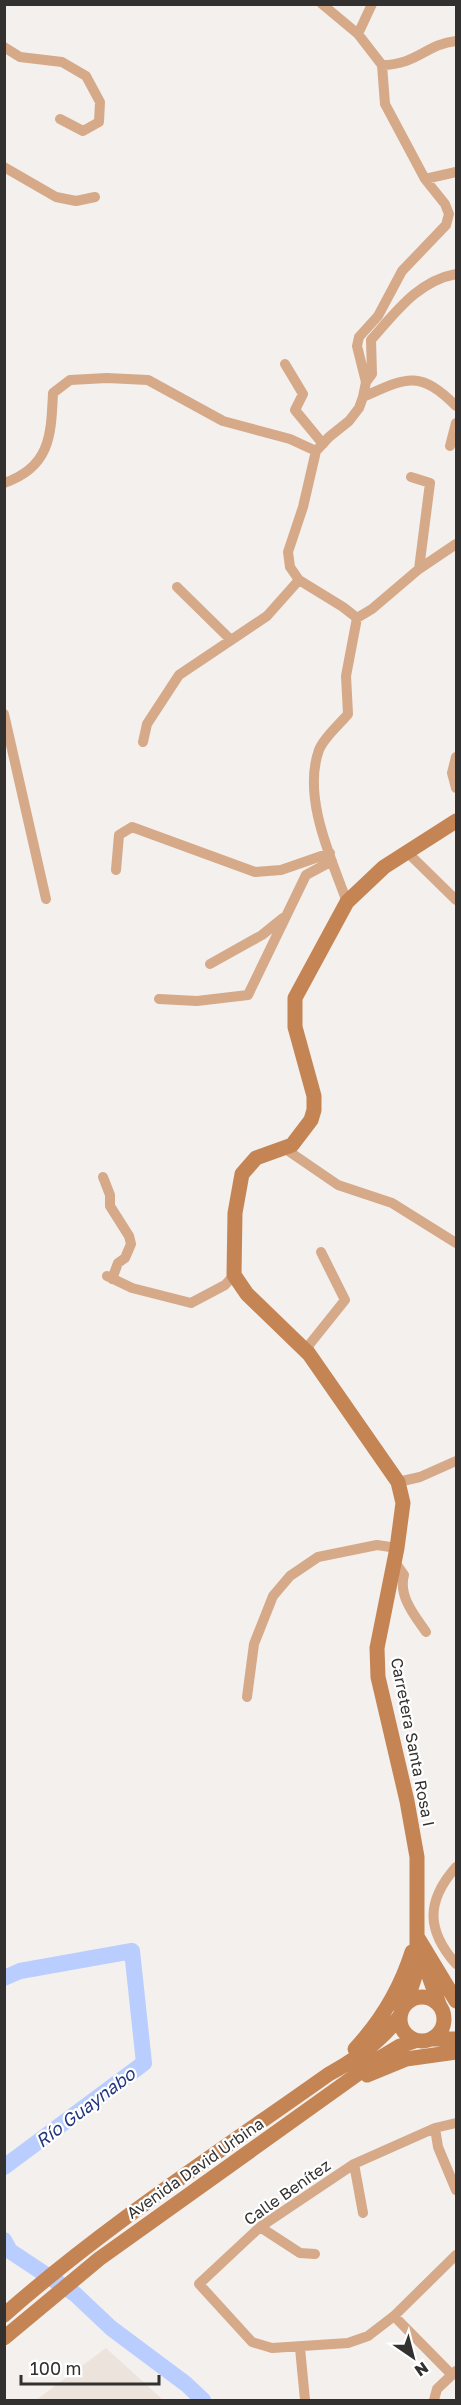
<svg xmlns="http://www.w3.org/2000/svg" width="461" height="2405" viewBox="0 0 461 2405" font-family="'Golos Text',sans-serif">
  <rect width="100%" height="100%" fill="#f3f0ee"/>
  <path fill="#ede3dd" d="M106,2348l57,52h-127z"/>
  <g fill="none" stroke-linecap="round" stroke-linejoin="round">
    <path stroke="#b9cdff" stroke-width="16" d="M4,1978l16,-7 112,-20 12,112 -140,104
      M4,2240l6,11 65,43 36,34 75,56 17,16"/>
    <path stroke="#d6a989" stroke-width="10" d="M322,4l36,30 24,31 3,39 40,75 20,25 4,10 -3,11 -44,46 -24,45 -19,21 -2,9 9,36 -3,15 -4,11 -10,13 -20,16 -13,14 -13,56 -15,45 2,15 9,13 44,27 14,11 -11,58 2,38c-9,11 -24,23 -29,36 -17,47 12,108 28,152
      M358,34l14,-30
      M4,47l16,10 42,5 24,14 14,26 -1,20 -16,9 -23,-12
      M382,65c35,0 44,-21 74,-24
      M4,167l52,30 20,4 19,-4
      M425,179l31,-7
      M285,364l18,30 -8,16 28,34
      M366,382l6,-8 -1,-34c25,-28 47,-59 85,-66
      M363,397c43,-19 56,-28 93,9
      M450,446l6,-23
      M411,477l19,6 -11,86
      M4,483c47,-16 47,-49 49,-90l17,-13 37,-2 41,2 75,41 67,18 26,12
      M177,587l54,53
      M357,618l15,-9 47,-40 37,-25
      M4,714l42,185
      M143,742l4,-18 32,-49 88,-59 32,-36
      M456,757l-4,16 4,15
      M407,852l49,48
      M116,870l3,-35 13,-8 123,45 26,-2 49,-17
      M210,964l52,-29 21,-17
      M159,999l38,2 51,-6 58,-120 26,-14
      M284,1148l54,37 54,18 64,40
      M103,1177l7,18v11l19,30 2,8 -6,14 -7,5 -6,16
      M107,1276l25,12 59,15 34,-18 9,-10
      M309,1354v-9l36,-45 -24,-48
      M398,1482l22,-5 36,-16
      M394,1561l10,14c-6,21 11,41 22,57
      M247,1697l7,-53 19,-48 17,-20 28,-19 59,-12 20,3
      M456,1867c-30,34 -30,63 0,97
      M456,2123l-21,5 -81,36 -94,63 -61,57 53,58 20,6 76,-5 20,-7 26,-20 62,-61
      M435,2128l3,19 18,43
      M354,2164l9,49
      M260,2227l40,26 15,1
      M394,2316l58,59
      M300,2348l5,52
      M434,2400l3,-11 19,-18"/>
    <path stroke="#c58453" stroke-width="15" d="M418,1938l38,63
      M424,1962l15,42
      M400 2019a22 22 0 1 1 44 0a22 22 0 1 1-44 0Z
      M406,2004l11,-34v-113l-10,-56 -29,-124 -1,-29 20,-100 6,-45 -5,-21 -89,-128 -62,-60 -13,-19 1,-62 7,-39 14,-16 36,-13 19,-25 3,-10v-14l-19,-69v-29l52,-96 37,-35 72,-46
      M433,2039h23
      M355,2049c27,-29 45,-59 57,-97
      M367,2075l39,-16 50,-7
      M4,2315c101,-89 215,-163 325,-241 28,-15 52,-33 71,-58
      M4,2338l95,-79 281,-201 20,-12 15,-5"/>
  </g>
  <g text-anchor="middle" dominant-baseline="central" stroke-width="4.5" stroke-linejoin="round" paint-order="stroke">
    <g font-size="16" fill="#323130" stroke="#fff">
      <text transform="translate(413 1742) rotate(79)">Carretera Santa Rosa I</text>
      <text transform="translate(195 2168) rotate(-35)">Avenida David Urbina</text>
      <text transform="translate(287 2192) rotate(-35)">Calle Benítez</text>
    </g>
    <g font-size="18" font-style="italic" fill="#23377e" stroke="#fff">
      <text transform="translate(85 2107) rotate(-37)">Río Guaynabo</text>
    </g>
  </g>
  <rect width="461" height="2405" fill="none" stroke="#323130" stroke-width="12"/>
  <g transform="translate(413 2357) rotate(145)" stroke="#ffffff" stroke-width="4.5" paint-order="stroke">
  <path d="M0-4.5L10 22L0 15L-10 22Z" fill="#323130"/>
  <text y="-9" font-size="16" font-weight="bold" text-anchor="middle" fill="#323130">N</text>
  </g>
  <path d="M21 2375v9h138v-9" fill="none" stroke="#323130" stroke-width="3"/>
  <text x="30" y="2375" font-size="18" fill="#323130" stroke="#ffffff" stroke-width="4.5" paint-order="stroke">100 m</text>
</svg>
